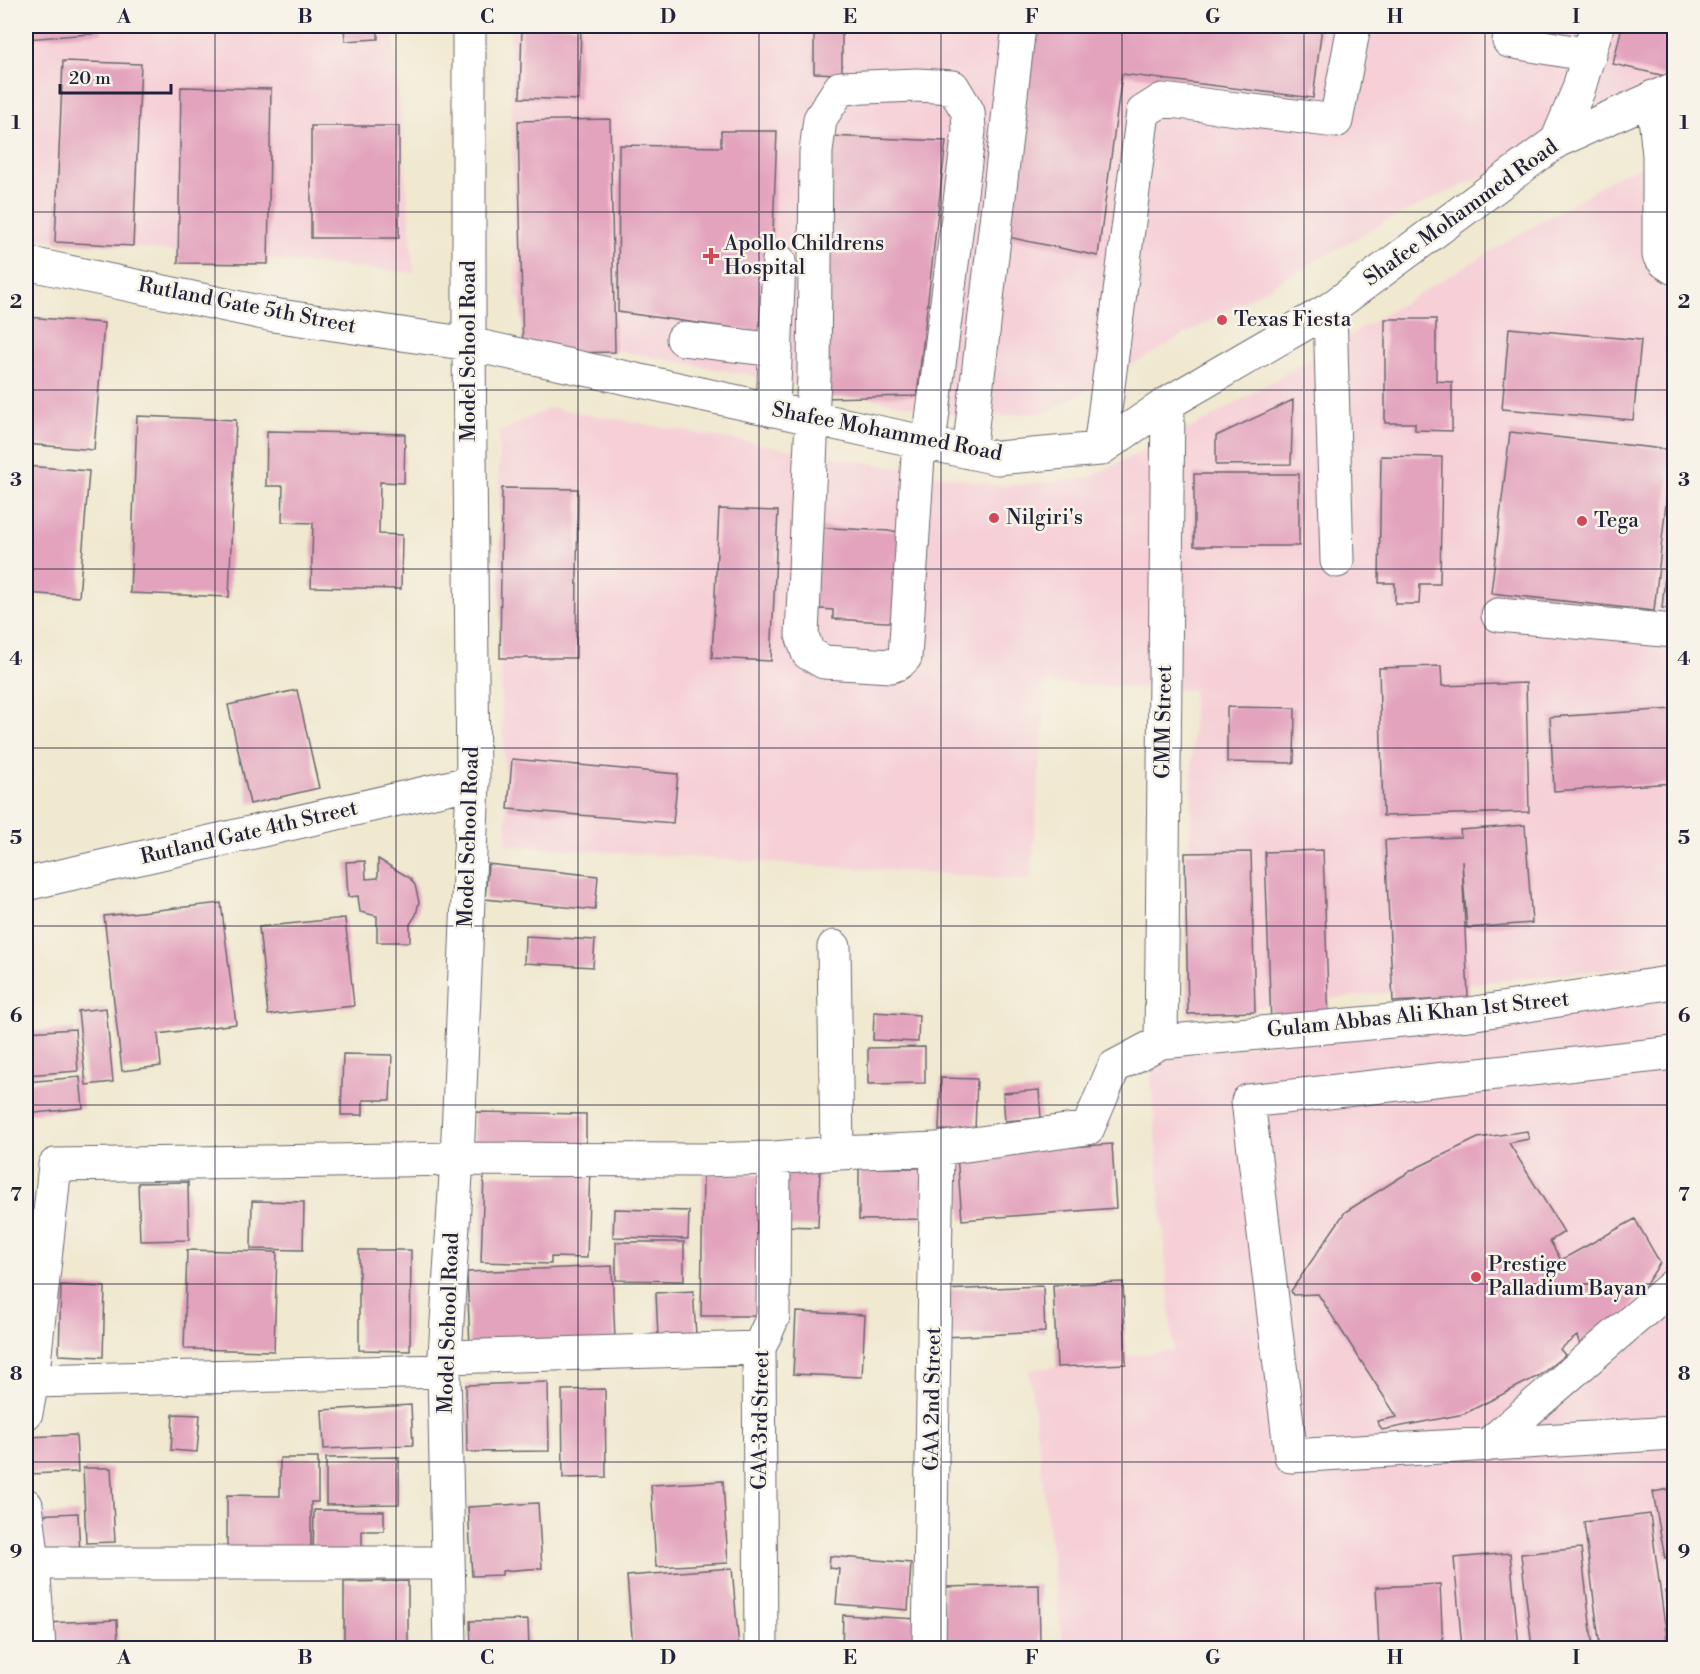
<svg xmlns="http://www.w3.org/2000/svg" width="1700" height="1674" viewBox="0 0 1700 1674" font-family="'Libre Bodoni',serif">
  <rect width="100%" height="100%" fill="#f7f3e8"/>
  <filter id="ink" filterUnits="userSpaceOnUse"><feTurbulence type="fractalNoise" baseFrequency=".0167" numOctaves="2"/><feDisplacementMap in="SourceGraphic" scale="12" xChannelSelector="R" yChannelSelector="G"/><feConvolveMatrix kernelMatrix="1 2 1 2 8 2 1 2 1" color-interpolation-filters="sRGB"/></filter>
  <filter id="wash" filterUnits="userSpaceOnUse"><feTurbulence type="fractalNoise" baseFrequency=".008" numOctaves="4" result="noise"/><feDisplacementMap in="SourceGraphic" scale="24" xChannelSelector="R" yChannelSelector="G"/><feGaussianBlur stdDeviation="1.35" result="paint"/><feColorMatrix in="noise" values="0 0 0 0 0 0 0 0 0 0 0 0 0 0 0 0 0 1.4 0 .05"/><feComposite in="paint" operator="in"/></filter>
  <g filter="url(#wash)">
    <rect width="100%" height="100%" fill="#f0e8cf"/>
    <path fill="#f6cfd7" d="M26,26h367l21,247 -388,-36z
      M510,26h1164v71l-118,45 -168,78 -340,192 -74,6 -426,-81 -32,-41z
      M1674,156v806l-486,52 5,-324 -147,-7 -15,197 -524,-35 -7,-187 -1,-226 51,-24 454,78 83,-8 120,-58 414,-246z
      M1674,997v651h-611l-34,-278 144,-20 -24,-293z"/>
    <g id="blocks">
      <path fill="#e3a3bd" d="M26,26h75l1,7 -76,6z
        M344,26h34v13l-33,2z
        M522,26h59l-2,74 -59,-2z
        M775,26h67v48l-28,-1v-45h-39z
        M1031,26h291l-9,72 -191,-24 -24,182 -90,-19z
        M1622,26h52v52l-61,-14z
        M63,61l78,3 -8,182 -78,-4z
        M181,87l90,2 -3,175 -90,-1z
        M610,119l5,233 -92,2 -5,-233z
        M311,126h88v112h-88z
        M721,131h56l-8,202 -151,-21 1,-167 102,2z
        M827,136l119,5 -29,255 -96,2z
        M26,317l78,6 -10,127 -68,-6z
        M1385,319h51v62l16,1v49l-37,-1v-7h-30z
        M1509,328l132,12 -8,80 -131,-11z
        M1293,400l-2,64 -75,1v-29z
        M137,416l99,4 -7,177 -99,-4z
        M267,431l138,3 -1,49 -24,-1 -1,52 23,1 -1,54 -90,-2 2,-64 -31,-1 1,-36h-17z
        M1510,432l162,18 -18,161 -163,-18z
        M1381,456l61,1 -2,127h-20l-1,20h-24v-21h-16z
        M26,466l63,5 -10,126 -53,-4z
        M1194,474h105v72h-105z
        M502,488l76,1 -2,169h-76z
        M719,509l59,2 -7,150 -59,-3z
        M814,527l94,5 -4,91 -71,-4v-9l-23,-2z
        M1667,556l7,1v52l-12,-1z
        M1441,666l1,20 84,-3 3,129 -146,4 -4,-148z
        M297,690l22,98 -69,16 -22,-99z
        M1227,707l68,1 -1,55 -67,-1z
        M1674,709v74l-120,8 -4,-74z
        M512,759l166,15 -5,49 -165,-14z
        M1525,825l7,98 -65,5 -5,-67 6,137 -75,4 -8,-162 76,-3 -1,-7z
        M1323,850l6,173 -58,2 -6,-173z
        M1251,852l4,160 -67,2 -3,-161z
        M378,859l32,19 5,7 4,17 -3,13 -6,9v18h-33v-26l-17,-4 -2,-16 -10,1 -2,-35 19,-1 1,18 12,-1z
        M488,864l110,12 -3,34 -110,-11z
        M221,903l15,121 -78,10 3,32 -39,5 -18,-155z
        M345,918l9,88 -86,9 -9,-88z
        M525,936l70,4 -2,27 -69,-4z
        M106,1008l7,74 -27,3 -8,-74z
        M874,1012l45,3 -1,27 -45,-2z
        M75,1029l3,42 -52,4v-43z
        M925,1047v36l-57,1v-36z
        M343,1054l49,1 -2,45h-27v15h-22z
        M80,1077l3,31 -57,6v-32z
        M941,1078l36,1 -2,52 -36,-1z
        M1039,1090l2,28 -36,3 -2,-28z
        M474,1112l112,2v35l-112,-2z
        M1527,1131l2,8 -20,4 55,89 -14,9 11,19 74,-41 25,44 -33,50 -44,41 -6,-18 -17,13 5,6 -25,20 -76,39 -82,16 -5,-9 20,-4 -79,-123 -25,1 -2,-4 54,-79 67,-42 66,-32z
        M1112,1144l4,64 -154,12 -5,-65z
        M781,1166l39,1 -2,60 -38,-1z
        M560,1167l30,1 -3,90 -36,-1v7l-70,-2 3,-88 76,2z
        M859,1168h64v51l-64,1z
        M703,1174h57l-1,142h-58z
        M188,1182l1,58 -49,1 -2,-58z
        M252,1201l52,1 -1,48 -52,-1z
        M614,1209l75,2 -1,28 -75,-2z
        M616,1242h68v39l-68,-1z
        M187,1250l90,2 -3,99 -90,-2z
        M359,1250h52l-1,101 -51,-1z
        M612,1266l3,74 -145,7 -3,-75z
        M1123,1282l3,82 -69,3 -4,-82z
        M61,1285l44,2 -2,70 -44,-2z
        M1043,1286l2,46 -101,5 -3,-47z
        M693,1291l3,43 -38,3 -2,-44z
        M796,1312l69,3 -3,62 -69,-3z
        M548,1382l1,69 -82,1 -1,-67z
        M605,1389l1,88 -43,1 -1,-88z
        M411,1405l2,40 -89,4 -2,-39z
        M173,1414l27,1 -3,37 -26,-2z
        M76,1435l2,37 -50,2 -1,-37z
        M399,1457v47l-73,1v-47z
        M280,1458h38v44h-7v47h-84v-54l53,1z
        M83,1468h28l4,74 -29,1z
        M723,1481l5,82 -72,4 -5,-82z
        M1674,1488v68l-9,2 -12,-66z
        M538,1503l4,65 -40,3v4l-30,1 -4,-69z
        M314,1510l70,1v20h-22v23h-49z
        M78,1513l2,41 -44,1 -2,-40z
        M1650,1514l18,134h-68l-16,-126z
        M1581,1548l12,100h-61l-11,-94z
        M1510,1553l9,95h-57l-8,-90z
        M830,1556l81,7 -3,47 -72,-6 3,-35 -10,-1z
        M732,1568l7,80h-106l-6,-72z
        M408,1581v67h-64v-66z
        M1440,1584l3,64h-64l-3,-61z
        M1039,1585l1,59 -95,2 -2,-59z
        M1674,1589v42h-1l-8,-40z
        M843,1615l75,4 -1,29h-75z
        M117,1620l1,28h-73l-1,-25z
        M528,1620l1,28h-58l-1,-27z"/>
    </g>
  </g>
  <g filter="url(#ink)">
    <use href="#blocks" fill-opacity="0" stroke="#6a676f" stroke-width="1.5"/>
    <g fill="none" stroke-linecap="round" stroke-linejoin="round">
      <g stroke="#6a676f" stroke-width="35">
        <path id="minor" d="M1509,41l81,14
          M1653,97l6,58v100l6,7 9,6
          M1557,141l21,-50 19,-65
          M26,263l247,52 196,29 528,114 103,-9 68,-46 162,-94 227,-168 117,-52
          M1330,309l7,252
          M683,339l93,11
          M773,410l6,-149
          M919,441l-14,216 -6,6 -8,3 -67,-4 -16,-9 -6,-18 12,-258 2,-225 4,-33 20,-31 77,-3 36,2 15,25 1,19 -40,312
          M1100,449l43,-337 19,-12 174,21 18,-95
          M969,452l50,-426
          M1498,615l176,16
          M26,884l447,-102
          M834,947l3,206
          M1161,1042l7,-639
          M1674,1053l-426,48 43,355 383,-23
          M445,1357l314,-9
          M32,1381l412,-10
          M26,1413l6,-32 23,-216 402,-6 244,1 73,-2 63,-5 100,-4 151,-21 26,-61 47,-25 308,-28 205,-32
          M1488,1445l186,-160
          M26,1505l7,58 6,85
          M33,1563h414
          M450,1648l-6,-277 13,-212 16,-377 -4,-438v-318
          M761,1648l-2,-300 14,-31 1,-159
          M929,1648l8,-499"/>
      </g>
      <use href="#minor" stroke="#fff" stroke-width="33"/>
    </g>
  </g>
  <path fill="none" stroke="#22223b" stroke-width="1.5" stroke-opacity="0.55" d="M215,26v1622M396,26v1622M578,26v1622M759,26v1622M941,26v1622M1122,26v1622M1304,26v1622M1485,26v1622M26,212h1648M26,390h1648M26,569h1648M26,748h1648M26,926h1648M26,1105h1648M26,1284h1648M26,1462h1648"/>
  <g fill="#d1495b" stroke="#f7f3e8" stroke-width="2">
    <path d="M708 247h6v6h6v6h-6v6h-6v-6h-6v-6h6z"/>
    <circle cx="1222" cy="320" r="6"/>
    <circle cx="994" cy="518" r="6"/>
    <circle cx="1582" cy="521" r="6"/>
    <circle cx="1476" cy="1277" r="6"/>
  </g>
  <g text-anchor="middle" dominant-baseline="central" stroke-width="5" stroke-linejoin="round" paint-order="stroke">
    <g font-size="21" fill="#22223b" stroke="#f7f3e8">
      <text transform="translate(1461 213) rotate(-36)">Shafee Mohammed Road</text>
      <text transform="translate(247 306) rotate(11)">Rutland Gate 5th Street</text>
      <text transform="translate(469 351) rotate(-90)">Model School Road</text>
      <text transform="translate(887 432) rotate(11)">Shafee Mohammed Road</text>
      <text transform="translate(1164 722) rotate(-89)">GMM Street</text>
      <text transform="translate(249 833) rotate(-13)">Rutland Gate 4th Street</text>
      <text transform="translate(469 837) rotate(-88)">Model School Road</text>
      <text transform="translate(1418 1015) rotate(-6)">Gulam Abbas Ali Khan 1st Street</text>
      <text transform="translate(449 1323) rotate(-88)">Model School Road</text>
      <text transform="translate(933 1399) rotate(-89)">GAA 2nd Street</text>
      <text transform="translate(761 1420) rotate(-89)">GAA 3rd Street</text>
    </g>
    <g font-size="21" fill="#22223b" stroke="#f7f3e8" text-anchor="start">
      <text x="724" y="244">Apollo Childrens<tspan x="724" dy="24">Hospital</tspan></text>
      <text x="1234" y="320">Texas Fiesta</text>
      <text x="1006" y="518">Nilgiri's</text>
      <text x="1594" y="521">Tega</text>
      <text x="1488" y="1265">Prestige<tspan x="1488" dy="24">Palladium Bayan</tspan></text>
    </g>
  </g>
  <rect width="1700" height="1674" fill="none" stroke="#f7f3e8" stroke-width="66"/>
  <path d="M60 84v9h111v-9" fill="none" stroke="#22223b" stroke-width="3"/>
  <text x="69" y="84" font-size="18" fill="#22223b" stroke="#f7f3e8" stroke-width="4.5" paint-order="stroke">20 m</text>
  <rect x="33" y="33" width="1634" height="1608" fill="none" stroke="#22223b" stroke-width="2"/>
  <g font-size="20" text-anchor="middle" font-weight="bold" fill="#22223b">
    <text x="124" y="23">A</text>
    <text x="305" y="23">B</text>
    <text x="487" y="23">C</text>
    <text x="668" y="23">D</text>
    <text x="850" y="23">E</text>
    <text x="1032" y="23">F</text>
    <text x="1213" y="23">G</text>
    <text x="1395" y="23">H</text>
    <text x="1576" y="23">I</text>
    <text x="16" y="129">1</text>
    <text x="1684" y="129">1</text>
    <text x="16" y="308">2</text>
    <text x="1684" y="308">2</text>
    <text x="16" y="486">3</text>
    <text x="1684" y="486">3</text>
    <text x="16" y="665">4</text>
    <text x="1684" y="665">4</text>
    <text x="16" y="844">5</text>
    <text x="1684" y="844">5</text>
    <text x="16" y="1022">6</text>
    <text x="1684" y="1022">6</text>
    <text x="16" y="1201">7</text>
    <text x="1684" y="1201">7</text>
    <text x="16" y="1380">8</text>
    <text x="1684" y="1380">8</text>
    <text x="16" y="1558">9</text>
    <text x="1684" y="1558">9</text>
    <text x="124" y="1664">A</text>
    <text x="305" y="1664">B</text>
    <text x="487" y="1664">C</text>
    <text x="668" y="1664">D</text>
    <text x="850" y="1664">E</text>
    <text x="1032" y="1664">F</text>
    <text x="1213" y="1664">G</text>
    <text x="1395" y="1664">H</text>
    <text x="1576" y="1664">I</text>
  </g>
</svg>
